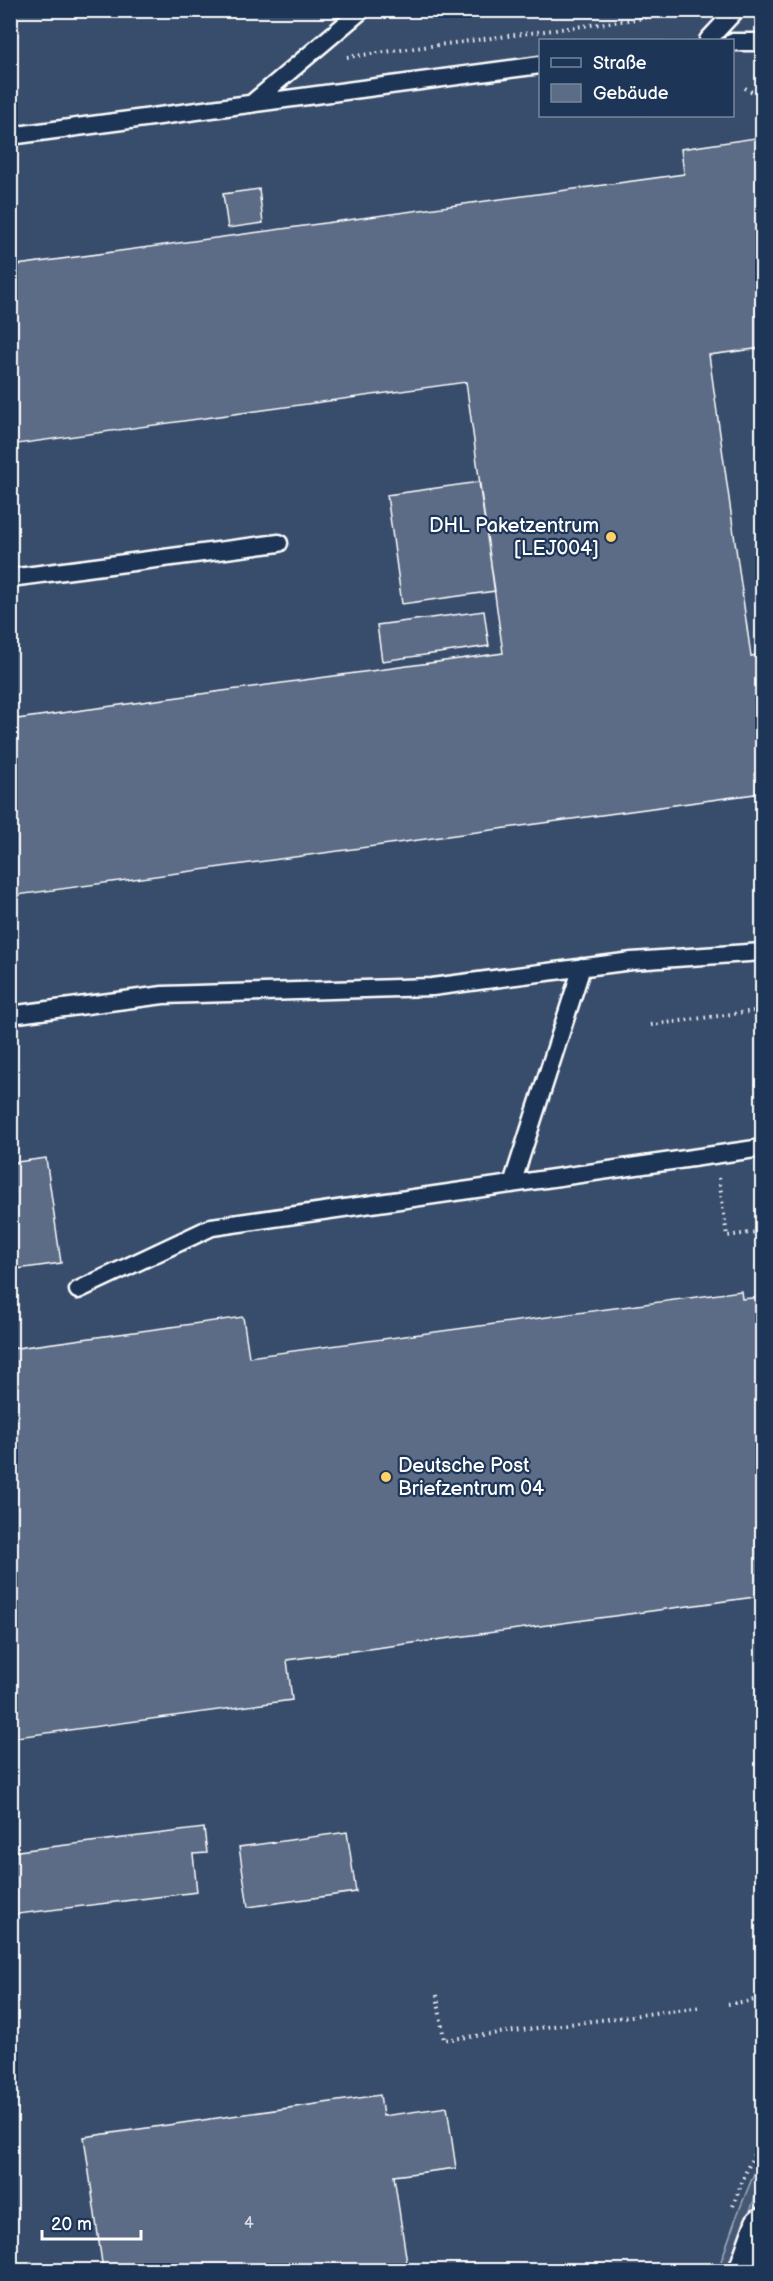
<svg xmlns="http://www.w3.org/2000/svg" width="773" height="2281" viewBox="0 0 773 2281" font-family="'Balsamiq Sans',sans-serif">
  <rect width="100%" height="100%" fill="#2a4161"/>
  <filter id="ink" filterUnits="userSpaceOnUse"><feTurbulence type="fractalNoise" baseFrequency=".0167" numOctaves="2"/><feDisplacementMap in="SourceGraphic" scale="12" xChannelSelector="R" yChannelSelector="G"/><feConvolveMatrix kernelMatrix="1 2 1 2 8 2 1 2 1" color-interpolation-filters="sRGB"/></filter>
  <g filter="url(#ink)">
    <path fill="#394e6c" fill-rule="evenodd" d="M11,11h751v2259h-751zM540,40h192v76h-192z"/>
    <path fill="#465975" stroke="#a2acba" stroke-width="1.5" d="M762,2154v25l-34,91h-10l18,-52z"/>
    <path fill="#5b6c86" stroke="#fff" stroke-width="1.5" d="M762,137v211l-53,7 42,301 11,-2v139l-752,103v-176l493,-67 -37,-271 -456,63v-179l674,-92 -3,-25z
      M259,189l4,34 -35,5 -5,-34z
      M479,482l16,109 -93,13 -15,-109z
      M484,611l5,35 -107,15 -5,-36z
      M46,1158l15,105 -51,7v-107z
      M741,1291l1,8 20,-2v299l-475,64 5,40 -282,38v-389l233,-32 6,40z
      M204,1828l3,25 -14,1 4,38 -187,23v-63z
      M347,1832l9,60 -108,15 -9,-60z
      M380,2095l3,21 64,-9 9,61 -62,8 14,94h-305l-19,-133z"/>
    <g fill="none" stroke-linecap="round" stroke-linejoin="round">
      <g stroke="#fff" stroke-width="21">
        <path id="service" d="M708,40l28,-30
          M732,42h30
          M251,104l111,-94
          M10,136l530,-71
          M10,578l269,-35
          M10,1015l153,-20 269,-8 200,-26 130,-9
          M512,1184l70,-217
          M78,1290l134,-63 550,-79"/>
      </g>
      <g stroke="#fff" stroke-width="38">
        <path id="tertiary" d="M746,2270l16,-45"/>
      </g>
      <path stroke="#fff" stroke-width="4" stroke-dasharray="1.5 4.5" stroke-linecap="butt" d="M347,57l335,-44
        M745,88l17,10
        M651,1025l111,-15
        M719,1178l8,58 31,-4 4,29
        M759,1297l-2,-8 5,-1
        M437,1995l7,45 258,-33
        M728,2004l34,-5
        M733,2206l14,-37 15,-31"/>
      <use href="#service" stroke="#1d3557" stroke-width="16"/>
      <use href="#tertiary" stroke="#1d3557" stroke-width="33"/>
    </g>
  </g>
  <g fill="#ffd166" stroke="#1d3557" stroke-width="2">
    <circle cx="611" cy="537" r="6"/>
    <circle cx="386" cy="1477" r="6"/>
  </g>
  <g text-anchor="middle" dominant-baseline="central" stroke-width="4.5" stroke-linejoin="round" paint-order="stroke">
    <g font-size="16" fill="#d6dae1">
      <text x="249" y="2223">4</text>
    </g>
    <g font-size="20" fill="#fff" stroke="#1d3557" text-anchor="end">
      <text x="599" y="526">DHL Paketzentrum<tspan x="599" dy="23">[LEJ004]</tspan></text>
      <text x="398" y="1466" text-anchor="start">Deutsche Post<tspan x="398" dy="23">Briefzentrum 04</tspan></text>
    </g>
  </g>
  <rect width="773" height="2281" fill="none" stroke="#1d3557" stroke-width="36"/>
  <rect x="18" y="18" width="737" height="2245" fill="none" stroke="#fff" stroke-width="2" filter="url(#ink)"/>
  <rect x="539" y="39" width="195" height="78" fill="#1d3557" stroke="#77869a" stroke-width="1.5"/>
  <rect x="551" y="58" width="30" height="9" fill="#1d3557" stroke="#77869a" stroke-width="1.5"/>
  <text x="593" y="69" font-size="18" fill="#ffffff">Straße</text>
  <rect x="551" y="84" width="30" height="18" fill="#5b6c86" stroke="#77869a" stroke-width="1.5"/>
  <text x="593" y="99" font-size="18" fill="#ffffff">Gebäude</text>
  <path d="M42 2230v9h99v-9" fill="none" stroke="#ffffff" stroke-width="3"/>
  <text x="51" y="2230" font-size="18" fill="#ffffff" stroke="#1d3557" stroke-width="4.5" paint-order="stroke">20 m</text>
</svg>
